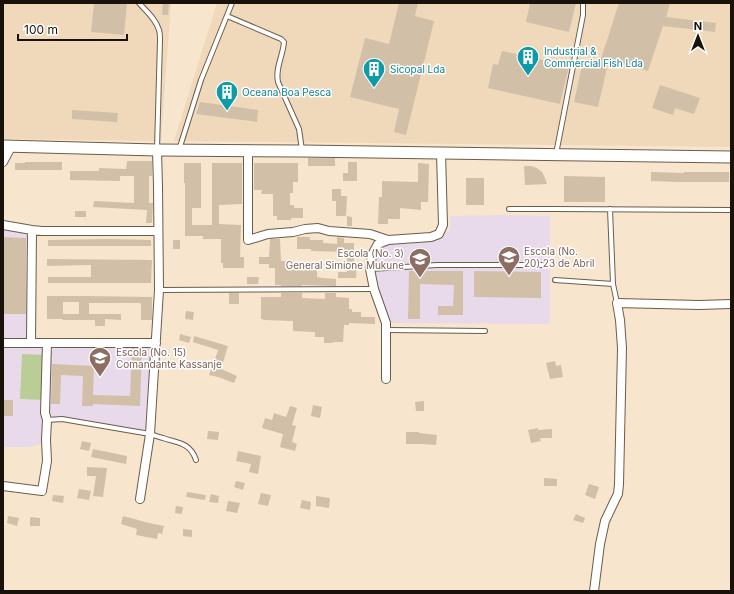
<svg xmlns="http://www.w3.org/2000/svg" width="734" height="594" viewBox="0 0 734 594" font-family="Inter,sans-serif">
  <rect width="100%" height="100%" fill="#f8e5cd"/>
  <path fill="#f0d9ba" d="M3,3h168l-10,138 -158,-2z
    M217,3h514v144l-557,-6z"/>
  <path fill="#e8d9eb" d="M502,215l48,1v108l-164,-1 -12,-34 -2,-34 6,-11 72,-13v-15z
    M3,225l29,5 -1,113h125l-6,91 -88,-15 -14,1 -2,20 -8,5 -9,2h-26z"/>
  <path fill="#bacd97" d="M22,354l24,1 -1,45 -25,-1z"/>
  <path fill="#d1bfa7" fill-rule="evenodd" d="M94,3h33l-3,32 -33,-3z
    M163,3h6l-1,12h-6z
    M399,3h19l-3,13 19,5 -28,114 -12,-3 5,-23 -49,-12 15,-59 24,6z
    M530,3h46l-7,29 -43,-10z
    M619,3h51l-4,14 50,6 -1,9 -52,-6 -15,45 -39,-12 -11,48 -24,-5 9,-41 16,4z
    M502,51l67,15 -9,38 -72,-16 5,-24 5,1z
    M660,85l40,13 -6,16 -19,-6 -2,7 -21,-7z
    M200,102l58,8 -1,12 -61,-8z
    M72,110l46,3 -1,9 -45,-3z
    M308,158h27v8h-27z
    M127,161h25v15h-3v27h4l-1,20h-6l1,-13 -54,-3 1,-6 40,2v-27h-14v5l-50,-1v-9h29v-3l27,1z
    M25,162h37v8h-47v-7h10z
    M348,162h9v19h-14v-8h5z
    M184,163h17v45h-9v17h20v-62h30v41l-23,1v19l22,1 -1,32h4v11h-21v-5h-2v-24h-18v-3h-18v-53h-1z
    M254,163h44v19h-5v11h-3v12h4v3h9v10h-12v2h-14v-4h-4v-22h-12l1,-4h-8z
    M418,163l11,1 -1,38h-7v8l-21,-2v11h-12v5h-10l1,-27h3v-16l36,1z
    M524,166h7l6,2 5,4 3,6 2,6 -22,1z
    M651,172l33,1v-1h45v10h-51l-27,-1z
    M564,176l41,1v25h-41z
    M466,178h18v27h-18z
    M332,189h9v7h6l-1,20h-10v-15h-4z
    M75,211h11v6h-11z
    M347,216l5,1v9h-5z
    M3,237l23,1v76h-23z
    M297,237h13v3h13v3l14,1v-7l7,1v5h10v21h3l-1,14h-18v-6h9v-19h-2v-1l-34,-1v-2h-14z
    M108,239l43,1v6h-103v-6z
    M270,239h10l1,22h13l-1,2h24v14l5,1 14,1v7l-34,-1v1h-21v-1h-6v-17h-6v-4h-10v-7h10z
    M173,240h7v9h-7z
    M47,259l105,1 -1,23h-103v-6h43v-12l-44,1z
    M409,271h54v44h-25v-9h15l1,-21 -34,-1v35h-12z
    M474,271l67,1v26l-67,-1z
    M247,277h12l-1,7h-11z
    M229,293h10v11h-10z
    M281,293h21v5l23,1v-6h11v4l13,1v11h3v3h9v5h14v7l-26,-1v2h-5l-1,17h-10v1h-9v-6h-9v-5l-22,-1v-10l-30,-1v-1h-2v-22h20z
    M47,296h38l67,1v23h-11v-16l-1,-1h-51v11h32v6l-16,-1v7h-10v-6h-33l1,-1h-16zM63,302h16v12h-16z
    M186,311l8,1 -1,8 -8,-1z
    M180,334l11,3 -2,6 -10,-3z
    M194,336l34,10 -7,23 16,7 -3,7 -16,-6 -9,-2 2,-6h1l6,-19 -25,-8z
    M132,348h10l-2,58 -47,-2v2h-11l1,-30 -22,-1 -1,29h-9l1,-40 42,2 -1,29 37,1z
    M555,361l1,5 5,-1 2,12 -13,2 -4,-16z
    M3,400h10v16h-10z
    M424,401v10h-8l-1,-9z
    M313,405l9,2 -2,11 -9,-2z
    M290,406l7,2 -5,17 4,1 -4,16 5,2 -2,7 -15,-4 3,-13 -21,-6 3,-10 7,2 2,-7 12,4z
    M538,428v2l14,-1v9h-12l1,3 -10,2 -3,-13z
    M208,431l11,1 -1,8 -11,-1z
    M406,432h13v1l18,2 -1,10 -13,-1h-17z
    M82,441l9,2 -2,8 -9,-2z
    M93,449l34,7 -1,8 -35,-7z
    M238,451l23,5 -3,18 -9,-2 2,-8 -15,-3z
    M87,467l20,1 -4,29 -10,-1 3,-20h-9z
    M544,478l13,1v7h-13z
    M236,481l9,2 -2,7 -9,-3z
    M589,484l10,3 -4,12 -10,-4z
    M79,489l12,2 -2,9 -12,-2z
    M187,492l19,3 -1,5 -19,-3z
    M261,493l10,2 -3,11 -10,-2z
    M211,494l8,2 -1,7 -9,-1z
    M53,495l11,1 -1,7 -11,-2z
    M316,496l14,2 -1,10 -13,-2z
    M302,500l9,2 -1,8 -10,-2z
    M228,501l12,2 -3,10 -11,-2z
    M176,506l7,1 -1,7 -7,-1z
    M576,514l9,4 -2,5 -10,-3z
    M8,516l11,2 -2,8 -10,-3z
    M123,516l26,7 15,3 -2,8 -4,-1 -1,6 -21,-4 1,-6 -16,-5z
    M30,517l10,1v8h-10z
    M183,529l9,1v7l-9,-1z"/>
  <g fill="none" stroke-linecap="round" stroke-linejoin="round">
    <g stroke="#6c5c47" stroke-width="6">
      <path id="lane" d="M139,3c7,8 17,16 20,27 1,3 1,6 1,10l-3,109
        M227,16l54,23 3,3c-1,14 -9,26 -6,40l21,47 3,21
        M179,150l22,-70 31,-77
        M556,154l27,-139v-12
        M509,209h44l178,1
        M610,209l3,75 4,19
        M370,269l67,-4h106
        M555,280l58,4
        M159,290l215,-1
        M386,330l99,1
        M47,420l15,-1 88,15c4,1 8,3 13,4 14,5 27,4 33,22"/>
    </g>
    <g stroke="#6c5c47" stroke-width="10">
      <path id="street" d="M248,150v90l20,-6 25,-2 12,-3 13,-1 11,3 41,3 18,6
        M3,162l8,-15
        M3,225l29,5 10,1h116
        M3,343h153
        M31,343l1,-113
        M386,379v-56l-12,-34 -4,-20 2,-14 6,-11 10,-4 43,-3 8,-3 4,-9 -2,-72
        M3,486l39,5 5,-30 -1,-21 1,-20 -2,-7 2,-70
        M140,499l10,-65 9,-144 -1,-104 -1,-36
        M594,591l6,-47 5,-23 10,-21 3,-6 1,-10 3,-136 -2,-28 -3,-17 82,2 32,-1"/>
    </g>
    <g stroke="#6c5c47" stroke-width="13">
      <path id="secondary" d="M3,146l154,4 145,1 429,6"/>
    </g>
    <use href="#lane" stroke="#fff" stroke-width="4"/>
    <use href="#street" stroke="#fff" stroke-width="8"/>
    <use href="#secondary" stroke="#fff" stroke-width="11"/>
  </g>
  <defs>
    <g id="building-pin" transform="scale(1.15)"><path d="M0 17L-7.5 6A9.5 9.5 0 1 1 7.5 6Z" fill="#0f9aa8" stroke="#fff"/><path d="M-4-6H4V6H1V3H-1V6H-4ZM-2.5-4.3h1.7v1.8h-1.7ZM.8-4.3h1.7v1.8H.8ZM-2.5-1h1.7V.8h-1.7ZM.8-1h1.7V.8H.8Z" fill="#fff"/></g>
    <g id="school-pin" transform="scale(1.15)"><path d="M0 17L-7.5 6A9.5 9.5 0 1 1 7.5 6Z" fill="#8d6e63" stroke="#fff"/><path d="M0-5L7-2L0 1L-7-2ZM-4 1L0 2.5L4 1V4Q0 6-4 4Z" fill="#fff"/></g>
  </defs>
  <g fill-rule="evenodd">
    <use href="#building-pin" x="528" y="57"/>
    <use href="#building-pin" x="374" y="69"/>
    <use href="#building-pin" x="227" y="92"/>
    <use href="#school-pin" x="509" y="257"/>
    <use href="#school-pin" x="420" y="259"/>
    <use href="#school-pin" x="100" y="358"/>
  </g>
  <g text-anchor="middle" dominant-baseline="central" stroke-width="3" stroke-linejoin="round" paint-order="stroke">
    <g font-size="10" fill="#0d838f" stroke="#fff" text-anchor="start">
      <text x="544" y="51">Industrial &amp;<tspan x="544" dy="12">Commercial Fish Lda</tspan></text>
      <text x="390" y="69">Sicopal Lda</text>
      <text x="242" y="92">Oceana Boa Pesca</text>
    </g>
    <g font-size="10" fill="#785e54" stroke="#fff" text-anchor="start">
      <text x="524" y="251">Escola (No.<tspan x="524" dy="12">20) 23 de Abril</tspan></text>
      <text x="404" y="253" text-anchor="end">Escola (No. 3)<tspan x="404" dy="12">General Simione Mukune</tspan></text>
      <text x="116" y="352">Escola (No. 15)<tspan x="116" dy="12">Comandante Kassanje</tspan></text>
    </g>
  </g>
  <rect width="734" height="594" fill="none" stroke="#19120a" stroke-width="8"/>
  <g transform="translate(698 36)" stroke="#ffffff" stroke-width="3" paint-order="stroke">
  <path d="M0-3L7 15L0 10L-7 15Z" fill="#19120a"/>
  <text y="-6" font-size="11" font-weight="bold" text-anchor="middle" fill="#19120a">N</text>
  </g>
  <path d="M18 34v6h109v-6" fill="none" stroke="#19120a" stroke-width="2"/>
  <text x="24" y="34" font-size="12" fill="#19120a" stroke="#ffffff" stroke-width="3" paint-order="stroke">100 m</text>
</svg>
